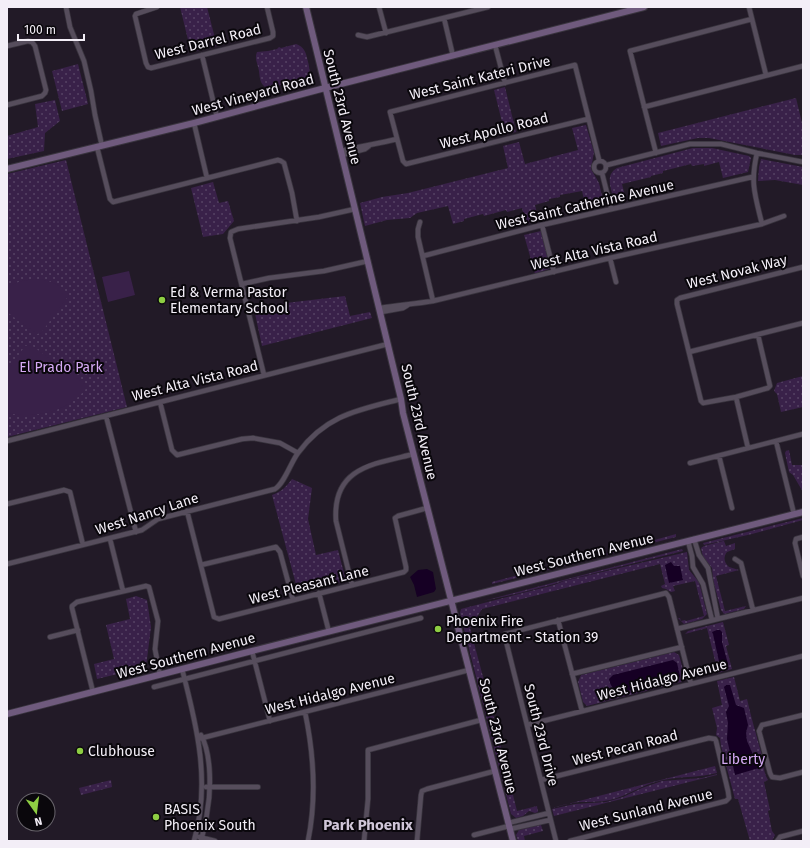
<svg xmlns="http://www.w3.org/2000/svg" width="810" height="848" viewBox="0 0 810 848" font-family="'Fira Sans',sans-serif">
  <defs>
    <pattern id="green-dots" width="8" height="8" patternUnits="userSpaceOnUse"><rect width="8" height="8" fill="#392149"/><path d="M2 2h.1M6 6h.1" fill="none" stroke="#564264" stroke-width="1.8" stroke-linecap="round"/></pattern>
  </defs>
  <rect width="100%" height="100%" fill="#221a27"/>
  <path fill="url(#green-dots)" d="M180,7h27l10,39 -26,6z
    M296,44c7,2 10,8 11,14 3,10 6,24 -9,25 -4,0 -9,-1 -13,0 -5,2 -9,4 -15,6 -10,-3 -10,-9 -11,-18 -1,-7 -5,-12 -2,-19l11,-1 9,-2 2,-2 2,1z
    M78,64l10,40 -26,7 -10,-40z
    M505,87l11,45 -11,2 -11,-44z
    M796,98l7,29v28h-8l-86,-17h-11l-37,8 -3,-13z
    M55,100l5,21 -15,12 -1,18 -37,8v-23l31,-9 -3,-23z
    M586,125l8,27 -3,17 8,14 5,21 -18,4 -4,-17 -22,4v2l-11,2v2l-14,4 4,16 -13,3 -4,-16 -15,4 -1,-2 -22,6 -1,-2 -19,5v2l-11,3 -5,-18 -31,7 -7,5 -23,2 -22,6 -5,-23 22,-6 26,-4 100,-25 -5,-22 16,-4 6,22 53,-14 -6,-22z
    M693,148h19l37,8 2,2 -3,14 -25,6 -4,-16 -15,4v-2l-12,2 -1,-2 -28,7v2l-12,3v1l-29,7 4,16 -10,2 -2,-1c-2,-11 -10,-26 3,-33z
    M761,159l42,8v18l-28,-5 -17,1 1,-14z
    M66,160l61,247 -120,30v-263z
    M213,182l6,21 9,-2 6,20 -11,13 -20,3 -12,-49z
    M541,231l9,36 -1,2 -14,5 -11,-39z
    M345,296l5,20 20,-4 2,6 -110,28 -8,-37 15,-4z
    M803,376v31l-22,5 -4,-18 -3,-3 3,-8z
    M789,450l3,15h11v27l-10,-17 -4,-3 -4,-19 1,-2z
    M292,479l20,9 -4,31 8,36 22,-5 8,31 -48,11 -26,-97c9,-3 14,-8 20,-16z
    M803,518v2l-51,14 -48,11 -1,-2z
    M676,534v3l-75,19v-1z
    M723,541h1l2,5 9,-3v6l-8,3c-4,5 -3,11 2,15l10,3 -23,6 9,35 21,-5 -2,3 -20,5 -3,-4 -8,-30 -1,-12 -9,-11 -2,-9 3,-2z
    M682,549l1,2 -120,30 -9,3 -34,9 -37,8z
    M687,552l2,18 10,12 8,32 -5,5 -18,5 -6,-6h2l1,3 4,-1 1,1 18,-5 -9,-35 -22,5 2,5 -4,1 -5,-3 -4,-1 -1,-2 4,-2 -5,-20 -178,45 -12,19 24,90 -7,2 -27,-107 1,-4 93,-24 10,-4z
    M593,557l1,1 -102,26v-2l85,-23z
    M136,596l11,4 4,27 -5,40 -49,12 -3,-15 20,-5 -8,-34 24,-6 -4,-20z
    M723,622l6,23 -3,1 6,23 -14,4 -11,-45 -22,6 3,-3z
    M674,652l5,3 6,22 -4,5 -94,24 -4,-4 -5,-20 3,-7z
    M734,677l6,24 7,-2c4,18 9,35 14,53 2,9 2,20 7,28l-4,2 6,28 -2,1 4,20 3,4 -3,6h-22l-12,-42h-3l-14,-53 -1,-8 -4,-3 1,-7 -5,-20 10,-3 -5,-24z
    M494,719l23,92 20,-5 1,6 -3,1 -6,-2 -6,5 -7,2 -5,-4 -24,-93z
    M715,766l2,7c-19,5 -39,3 -58,8 -17,4 -32,15 -49,19 -10,2 -20,2 -31,2 -9,1 -18,3 -27,6z
    M717,774v1l-163,41 -2,-7 23,-5 31,-2 17,-5 19,-9 20,-7 40,-3z
    M111,780l1,7 -31,8 -2,-7z
    M538,825h3l2,6 -19,5 1,5h-7l-2,-6 3,-5z"/>
  <path fill="#392149" d="M129,271l6,24 -27,7 -6,-25z
    M34,279c14,0 26,5 35,16l-28,38 -4,1 -30,-22c0,-26 -1,-29 27,-33z
    M31,345l57,41c-19,26 -51,33 -81,27v-41l18,-26z"/>
  <path fill="#160024" d="M671,562l3,4h6l3,14 -14,3 -4,-18z
    M427,569l6,3 3,17 -2,3 -17,5 -3,-12 -4,-8 8,-7z
    M717,630h3l2,2v10l6,22 -6,3 -2,-1 -7,-32 -1,-2z
    M673,660l4,3 3,13 -2,4c-6,2 -13,4 -19,4 -3,0 -3,-1 -6,0 -13,2 -40,18 -44,-5l4,-4z
    M726,685h4l6,20 8,3 4,17 -2,8 1,8 12,27 -24,7 -8,-36 1,-16 -2,-11 3,-6 -5,-19z"/>
  <g fill="none" stroke-linecap="round" stroke-linejoin="round">
    <g stroke="#39343e" stroke-width="6">
      <path id="street" d="M66,7l4,20 14,34 7,30 4,24 7,31
        M157,7l-21,7 -1,2 11,47 2,4 3,1 119,-30 3,-2v-4l-6,-25
        M379,7l7,26
        M749,7l17,68
        M444,18l9,38
        M358,35l9,2 121,-30
        M495,45l10,38
        M7,46l21,-5 4,1 3,4 11,44 -1,3 -3,3 -35,9
        M202,55l15,62
        M644,107l159,-41
        M588,119l-182,45 -3,-3 -13,-49 185,-47 24,95
        M194,123l13,55
        M97,147l13,52 3,3 165,-42 3,1 3,2 8,30 5,28
        M341,151c19,-5 37,-7 56,-12
        M656,153l-26,-102 122,-32
        M757,153c-7,30 -2,42 5,71
        M342,155l23,-6 4,-3
        M594 167a6 6 0 1 1 12 0a6 6 0 1 1-12 0Z
        M607,165l83,-21h31l36,9 46,9
        M602,173l9,36
        M420,222l-2,7v8l15,64
        M542,225l12,47
        M423,256l119,-31 210,-48
        M610,258l6,24
        M242,284l27,-6 55,-7 44,-10
        M380,308c18,-3 35,-4 53,-7l177,-43 152,-34 22,-8
        M381,312l22,-4 5,-3
        M758,335l12,51 -2,2 -32,9 -33,6 -2,-2 -24,-97v-4l3,-2 123,-31
        M689,352l114,-29
        M264,375l-34,-137 1,-6 7,-3 81,-12 36,-8
        M736,397l12,51
        M160,402l12,48 5,5 65,-16 11,-1 27,5 18,10
        M106,416l30,116
        M7,441l381,-97
        M776,441l18,73
        M719,456l13,52
        M690,463l113,-29
        M7,504l57,-14 6,2 13,53
        M187,511l27,106 5,2 185,-47 2,-2v-3l-11,-49 3,-2 29,-8
        M803,537l-7,2 -1,4 8,33
        M110,539l13,52
        M694,539l5,16 9,13 10,51
        M688,541l4,15 1,11 10,17 9,36
        M735,559l6,4 12,47
        M7,564l135,-34 16,-11 117,-30c9,-5 16,-27 23,-36 28,-38 60,-43 103,-54
        M201,565l75,-18 4,5 13,48
        M352,585l-16,-64c-4,-54 38,-57 78,-67
        M319,593l10,39
        M558,620l24,91
        M677,629l126,-31
        M50,637l28,-7
        M252,651l18,70
        M182,669c15,57 29,114 12,172
        M572,674l110,-27
        M154,687l267,-69
        M93,692l-21,-84v-2l5,-4 69,-16 3,1 9,34 -3,28 5,26
        M305,712c9,43 12,85 3,129
        M803,715l-41,10 -3,6 11,42 2,4 8,1 23,-6
        M527,725l276,-69
        M198,739l271,-69
        M541,780l168,-42 6,1 1,2 12,50 1,7 -3,3 -156,40
        M206,787h52
        M508,823l41,-10
        M510,829l40,-9
        M474,835l35,-9
        M199,837l16,4
        M201,841c2,-9 5,-18 6,-28 4,-21 5,-58 -6,-78
        M364,841l4,-42v-49l113,-30
        M417,841l4,-46 1,-4 5,-2 68,-18
        M556,841l-49,-196 -2,-11 161,-41 3,4 22,87
        M777,841l3,-4 23,-6"/>
    </g>
    <g stroke="#39343e" stroke-width="8">
      <path id="secondary" d="M306,7l95,392 2,14 110,428
        M7,169l187,-46 131,-35 319,-81
        M7,714l245,-63 551,-139"/>
    </g>
    <use href="#street" stroke="#564d5c" stroke-width="4.5"/>
    <use href="#secondary" stroke="#6f5a7d" stroke-width="6"/>
  </g>
  <g fill="#8ece43" stroke="#0a070c" stroke-width="1.5">
    <circle cx="162" cy="300" r="4"/>
    <circle cx="438" cy="629" r="4"/>
    <circle cx="80" cy="751" r="4"/>
    <circle cx="156" cy="817" r="4"/>
  </g>
  <g text-anchor="middle" dominant-baseline="central" stroke-width="4" stroke-linejoin="round" paint-order="stroke">
    <g font-size="14" fill="#f3eef7" stroke="#0a070c">
      <text transform="translate(208 42) rotate(-14)">West Darrel Road</text>
      <text transform="translate(480 78) rotate(-14)">West Saint Kateri Drive</text>
      <text transform="translate(253 95) rotate(-15)">West Vineyard Road</text>
      <text transform="translate(342 107) rotate(76)">South 23rd Avenue</text>
      <text transform="translate(494 131) rotate(-14)">West Apollo Road</text>
      <text transform="translate(585 205) rotate(-13)">West Saint Catherine Avenue</text>
      <text transform="translate(594 251) rotate(-13)">West Alta Vista Road</text>
      <text transform="translate(737 272) rotate(-14)">West Novak Way</text>
      <text transform="translate(195 381) rotate(-14)">West Alta Vista Road</text>
      <text transform="translate(419 422) rotate(77)">South 23rd Avenue</text>
      <text transform="translate(147 514) rotate(-18)">West Nancy Lane</text>
      <text transform="translate(584 555) rotate(-14)">West Southern Avenue</text>
      <text transform="translate(309 585) rotate(-14)">West Pleasant Lane</text>
      <text transform="translate(186 656) rotate(-15)">West Southern Avenue</text>
      <text transform="translate(662 680) rotate(-14)">West Hidalgo Avenue</text>
      <text transform="translate(330 694) rotate(-14)">West Hidalgo Avenue</text>
      <text transform="translate(541 735) rotate(76)">South 23rd Drive</text>
      <text transform="translate(498 736) rotate(76)">South 23rd Avenue</text>
      <text transform="translate(625 748) rotate(-14)">West Pecan Road</text>
      <text transform="translate(646 810) rotate(-14)">West Sunland Avenue</text>
    </g>
    <g font-size="14" fill="#f3eef7" stroke="#0a070c" text-anchor="start">
      <text x="170" y="292">Ed &amp; Verma Pastor<tspan x="170" dy="16">Elementary School</tspan></text>
      <text x="446" y="621">Phoenix Fire<tspan x="446" dy="16">Department - Station 39</tspan></text>
      <text x="88" y="751">Clubhouse</text>
      <text x="164" y="809">BASIS<tspan x="164" dy="16">Phoenix South</tspan></text>
    </g>
    <g font-size="14" fill="#d6aaf5" stroke="#0a070c">
      <text x="61" y="367">El Prado Park</text>
      <text x="743" y="759">Liberty</text>
    </g>
    <g font-size="15" font-weight="bold" fill="#d0c6d8" stroke="#0a070c">
      <text x="368" y="825">Park Phoenix</text>
    </g>
  </g>
  <rect width="810" height="848" fill="none" stroke="#f3eef7" stroke-width="16"/>
  <g transform="translate(36 812) rotate(166)"><circle r="19" fill="#0a070c" stroke="#67636a"/>
  <path d="M0-3L7 15L0 10L-7 15Z" fill="#8ece43"/>
  <text y="-6" font-size="11" font-weight="bold" text-anchor="middle" fill="#f3eef7">N</text>
  </g>
  <path d="M18 34v6h66v-6" fill="none" stroke="#f3eef7" stroke-width="2"/>
  <text x="24" y="34" font-size="12" fill="#f3eef7" stroke="#0a070c" stroke-width="3" paint-order="stroke">100 m</text>
</svg>
